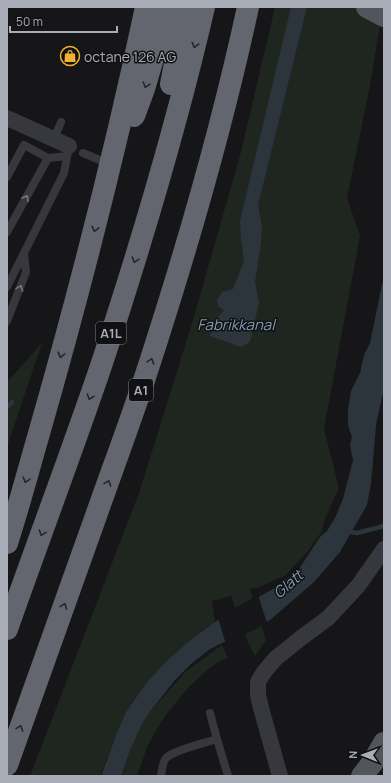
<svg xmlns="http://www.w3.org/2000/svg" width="391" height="783" viewBox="0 0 391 783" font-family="Manrope,sans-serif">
  <rect width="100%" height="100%" fill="#161618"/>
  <path fill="#1e261f" d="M275,7h108l-13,79 -23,112 13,38 -36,193 15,59 -14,31 -3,12 -14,20 -22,24 -29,13 -7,1 16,51 -11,16 -7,-13 -17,-47 -19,5 3,21 -26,19 -42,41 -21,30 -10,23 -16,41h-70l109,-283 54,-173 48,-168z
    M42,343l-35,104v-65z
    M222,645l6,13c-4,2 -8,3 -11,5 -27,18 -58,57 -71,87 -3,9 -6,17 -9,26h-16l10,-28 10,-22 8,-13 36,-41z"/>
  <path fill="#2c353c" d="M291,7h16l-49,198 4,21 -1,17 -6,39 4,21 -9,39 -9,5 -31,-11 5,-15 9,-11 -5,-3 -2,-6 5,-9 11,-3 11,-28 -3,-22 -1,-18z
    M384,275v117l-2,5 -6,28 -5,59 -4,21 -27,47 -26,30 -44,38 -60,29 -19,15 -16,16 -26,33 -8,13 -10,22 -10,28h-20l15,-41 10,-23 21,-30 19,-20 23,-21 26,-19 65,-37 19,-16 21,-32 7,-6 8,-13 8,-19 10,-39 -3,-15 2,-8 -4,-12v-15l3,-19 9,-18 4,-18 6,-12z"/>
  <path fill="#161618" d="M258,595l9,28 -41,21 -8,-26z"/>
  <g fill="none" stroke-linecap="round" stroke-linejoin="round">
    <path stroke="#2c353c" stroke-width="4.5" d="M7,407l5,-5
      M347,531l10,2 27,-7"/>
    <path stroke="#37383d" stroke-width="8" d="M54,139l7,-17
      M83,153l26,11
      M7,177l17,-32 24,13 19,-2
      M7,232l41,-74
      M7,287l57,-114 5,-27
      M7,321l19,-49 -2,-18
      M210,713l7,26
      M161,776c1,-6 1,-13 5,-18 8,-8 39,-15 51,-19l11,37"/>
    <path stroke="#37383d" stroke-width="16" d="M7,118l62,28
      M280,776l-19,-68 -3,-13v-13l6,-10 12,-14 25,-20 27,-20 30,-32 26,-37"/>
    <path stroke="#53555c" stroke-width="22" d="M367,7l17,9
      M362,776l11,-14 11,-19"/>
    <path stroke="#63666e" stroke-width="22" d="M171,84l15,-77
      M134,116l10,-27 24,-82
      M7,543c12,-37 22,-75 33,-113 40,-140 76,-281 106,-423
      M7,629c31,-88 64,-175 94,-263 39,-118 75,-238 103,-359
      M7,765c30,-84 60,-168 90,-252 18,-51 37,-101 53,-151 38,-117 72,-235 98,-355"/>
  </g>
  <defs><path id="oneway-chevron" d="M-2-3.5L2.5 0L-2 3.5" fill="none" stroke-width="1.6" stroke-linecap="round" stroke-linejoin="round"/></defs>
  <g stroke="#26262a">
    <use href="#oneway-chevron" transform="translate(195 45) rotate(104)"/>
    <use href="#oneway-chevron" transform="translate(146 85) rotate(107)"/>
    <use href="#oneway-chevron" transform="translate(95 229) rotate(104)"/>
    <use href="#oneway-chevron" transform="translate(135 260) rotate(107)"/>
    <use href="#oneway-chevron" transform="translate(61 355) rotate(105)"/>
    <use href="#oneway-chevron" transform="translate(151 361) rotate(-72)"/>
    <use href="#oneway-chevron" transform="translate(90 397) rotate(109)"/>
    <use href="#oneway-chevron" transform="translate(26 480) rotate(106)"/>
    <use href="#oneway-chevron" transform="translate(108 483) rotate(-70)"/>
    <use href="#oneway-chevron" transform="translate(42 533) rotate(110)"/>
    <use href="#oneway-chevron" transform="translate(64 606) rotate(-70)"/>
    <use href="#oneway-chevron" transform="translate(20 728) rotate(-70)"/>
  </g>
  <g stroke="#757881">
    <use href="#oneway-chevron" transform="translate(26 198) rotate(-61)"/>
    <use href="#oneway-chevron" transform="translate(20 288) rotate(-69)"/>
  </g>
  <defs>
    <g id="shop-ring" transform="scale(1)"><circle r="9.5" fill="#111113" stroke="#f2b134" stroke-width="1.5"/><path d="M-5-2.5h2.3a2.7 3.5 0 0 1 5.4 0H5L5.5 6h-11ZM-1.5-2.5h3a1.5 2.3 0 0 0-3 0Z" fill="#f2b134"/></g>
  </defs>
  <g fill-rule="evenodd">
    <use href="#shop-ring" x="70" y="56"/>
  </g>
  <g text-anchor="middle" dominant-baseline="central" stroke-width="3" stroke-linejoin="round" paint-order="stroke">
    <g fill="#111113" stroke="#7b7e86" stroke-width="1">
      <rect x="96" y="322" width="30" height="22" rx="3"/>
      <rect x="129" y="379" width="24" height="22" rx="3"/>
    </g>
    <g font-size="13" font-weight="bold" fill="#a8adb8">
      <text x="111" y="333">A1L</text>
      <text x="141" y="390">A1</text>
    </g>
    <g font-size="14" fill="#a8adb8" stroke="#111113" text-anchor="start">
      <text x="84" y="56">octane 126 AG</text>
    </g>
    <g font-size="15" font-style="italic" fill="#7f9bb3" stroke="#111113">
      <text x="236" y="324">Fabrikkanal</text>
      <text transform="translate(288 584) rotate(-41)">Glatt</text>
    </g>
  </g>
  <rect width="391" height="783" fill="none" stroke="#a8adb8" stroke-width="16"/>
  <g transform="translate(363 755) rotate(271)" stroke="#111113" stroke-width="3" paint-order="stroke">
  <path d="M0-3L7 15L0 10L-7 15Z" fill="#a8adb8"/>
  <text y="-6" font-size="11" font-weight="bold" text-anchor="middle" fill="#a8adb8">N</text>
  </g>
  <path d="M10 26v6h107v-6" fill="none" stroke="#a8adb8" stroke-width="2"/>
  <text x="16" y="26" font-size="12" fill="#a8adb8" stroke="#111113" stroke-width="3" paint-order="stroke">50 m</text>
</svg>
